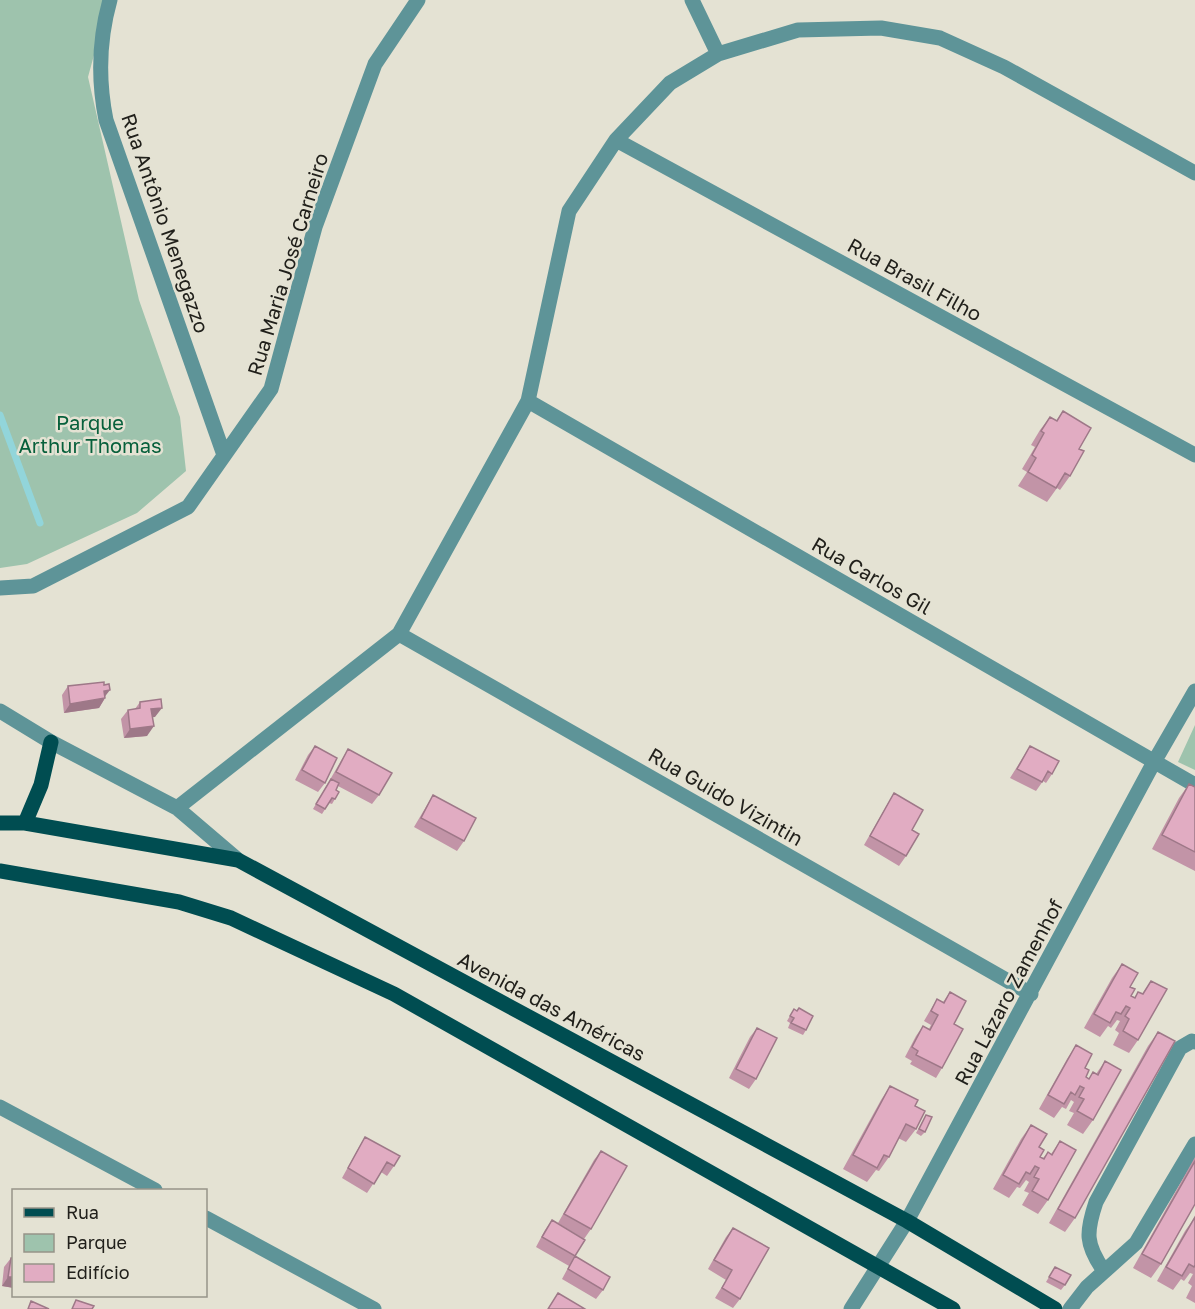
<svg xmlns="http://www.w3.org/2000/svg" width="1195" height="1309" viewBox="0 0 1195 1309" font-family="'Golos Text',sans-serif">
  <rect width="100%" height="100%" fill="#e4e2d3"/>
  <path fill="#9ec3ad" d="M0,0h109l-21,77 51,223 41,117 6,54 -49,42 -110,51 -27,4z
    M1195,725v45l-17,-8z"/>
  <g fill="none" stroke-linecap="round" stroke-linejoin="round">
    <path stroke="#92d5da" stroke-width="7" d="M0,415l40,108"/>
    <path stroke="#5e9498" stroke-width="15" d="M110,0c-11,39 -12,80 -4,120l118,335
      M692,0l26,54
      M616,140l579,315
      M528,401l667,384
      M0,588l33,-2 155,-79 83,-118 44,-162 60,-163 43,-64
      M399,634l632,360
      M0,711l51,31 126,66 61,52
      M177,808l222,-174 129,-233 41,-190 47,-71 54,-57 48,-29 80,-24 83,-2 59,10 64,29 191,106
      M0,1107l155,83
      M206,1218l168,91
      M1104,1271c-19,-27 -18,-39 -8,-69l84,-154 12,-7 3,1
      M851,1309l56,-88 247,-459 41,-71
      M1070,1309l17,-22 49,-44 59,-99"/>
    <path stroke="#004d51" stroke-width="15" d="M0,823h25l213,37 669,361 148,88
      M25,823l16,-38 10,-43
      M0,871l179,31 52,16 163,76 559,315"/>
  </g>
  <path fill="#c294a7" d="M1063,411l16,38 -9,27 -10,14 -3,-2 -10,14 -29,-16 9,-14 -5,-3 13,-22 -4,-2 9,-15 10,-13 6,4z
    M68,686l37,10v2l-6,10 -35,5 -2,-18z
    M140,702l15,15h-3l-5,19 -23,2 -3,-19 7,-9 7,-1z
    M315,746l10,37 -7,9 -23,-12 13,-25z
    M1030,746l22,28 -6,9 -3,-2 -7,10 -26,-13z
    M348,749l31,46 -7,9 -34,-18 -2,4 3,2 -7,12 -3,-1 -7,11 -9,-5 29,-50z
    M1189,784l6,3v84l-43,-22 27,-51z
    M894,793l18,37 -6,26 -7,10 -35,-21 24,-42z
    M433,795l31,46 -7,10 -43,-24 13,-22z
    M1122,964l8,23 1,9 3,2 4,-6 4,2 9,-13 -13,59 -9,13 -16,-8 6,-12 -4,-3 5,-9 -3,-1 -6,8 -3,-2 -8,11 -16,-9 28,-50z
    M950,992l4,32 -12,44 -6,10 -26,-14 2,-3 -7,-4 11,-21 7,-10 6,3 2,-4 -7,-4 7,-12 6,-10 6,3z
    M794,1009l12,21 -3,5 -15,-7 2,-5 -3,-2z
    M757,1028l-1,51 -7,10 -20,-11 21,-41z
    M1158,1032l-83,186 -10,14 -16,-9 99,-177z
    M1076,1045l9,23 1,9 3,1 7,-4 9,-13 -12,59 -10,14 -16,-9 7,-12 -5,-2 5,-9 -3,-2 -5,9 -4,-2 -8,11 -15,-9 28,-50z
    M890,1086l25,20 1,23 -10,13 -8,-4 -9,19 -10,14 -3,-1 -9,12 -24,-13 38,-69z
    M926,1115l-1,17 -4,4 -5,-3z
    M1031,1125l9,32 3,1 5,-6 3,2 9,-13 -12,59 -10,14 -16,-9 7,-12 -5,-2 5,-9 -3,-2 -6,8 -3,-1 -8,11 -16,-9 28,-50z
    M365,1137l29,29 -7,10 -6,-4 -14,21 -25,-15 17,-31z
    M601,1151l-10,78 -7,10 -26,-16 36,-63z
    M1195,1157v47l-34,60 -10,14 -18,-10z
    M1195,1217v86l-9,-5 6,-12 -4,-3 5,-9 -3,-1 -6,8 -3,-2 -8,11 -16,-9 28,-50z
    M552,1220l23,36 28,34 -7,9 -34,-20 7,-13 -33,-19 9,-17z
    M733,1228l7,71 -7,9 -18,-10 11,-18 -18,-11 18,-32z
    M11,1258h3v30l-12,-2 2,-19z
    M1055,1267l10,18 -4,5 -15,-8z"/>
  <path fill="#9e7888" d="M110,690l-7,9 2,-1 -6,10 -35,5 6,-9 34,-13z
    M162,708l-7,9 -10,1 6,-9z
    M154,726l-7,10 -23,2 6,-9z
    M8,1277h6v11l-12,-2z"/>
  <path fill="#e1acc2" stroke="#9e7888" stroke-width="1.5" d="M1063,411l28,17 -12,21 5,2 -14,25 -5,-3 -9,15 -28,-16 8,-14 -4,-3 12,-22 -3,-2 9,-14 7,4z
    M104,682v3l5,-1 1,6 -6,1 1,7 -35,6 -2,-18z
    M161,699l1,9 -11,1 3,17 -24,3 -2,-19 12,-2v-6z
    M315,746l22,12 -12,25 -23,-13z
    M1030,746l29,15 -7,13 -4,-3 -6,11 -25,-13z
    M348,749l44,24 -13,22 -43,-23z
    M331,779l8,4 -3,7 3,2 -4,7 -3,-1 -7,11 -9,-5z
    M1189,784l6,3v65l-33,-17z
    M894,793l29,17 -11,20 7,4 -13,22 -36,-20z
    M433,795l43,23 -12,23 -43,-23z
    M1122,964l16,9 -8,14 5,2 -4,7 4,2 3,-6 5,2 8,-13 16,8 -29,51 -15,-9 6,-12 -4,-3 5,-8 -4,-2 -5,8 -5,-2 -6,11 -16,-9z
    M950,992l16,9 -12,23 9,5 -21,39 -26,-13 2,-4 -6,-4 11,-21 7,4 8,-15 -7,-4 6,-12 7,4z
    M799,1008l14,8 -7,14 -15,-7 3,-5 -4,-2 4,-7 3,2z
    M757,1028l20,10 -21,41 -20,-10z
    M1158,1032l17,9 -100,177 -17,-9z
    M1076,1045l16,9 -7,14 4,2 -3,7 3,2 4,-7 5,3 7,-14 16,9 -28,50 -16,-9 7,-12 -5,-2 5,-9 -4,-2 -5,9 -4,-3 -7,12 -16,-9z
    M890,1086l28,14 -3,6 10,5 -9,18 -10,-5 -17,33 -5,-2 -7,13 -24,-13z
    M926,1115l6,2 -7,15 -6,-3z
    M1031,1125l16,9 -8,13 5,3 -4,7 4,2 4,-7 4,3 8,-14 16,9 -28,50 -16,-9 7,-12 -5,-2 5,-9 -4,-2 -5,8 -4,-2 -7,12 -16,-9z
    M365,1137l35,19 -6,10 -7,-4 -13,22 -26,-16z
    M601,1151l26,15 -36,63 -27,-15z
    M1195,1161v43l-34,60 -19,-10z
    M1195,1217v48l-1,2 -5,-3 -7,12 -16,-9z
    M552,1220l33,20 -10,16 -33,-19z
    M733,1228l36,20 -29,51 -18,-11 10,-18 -18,-10z
    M575,1256l35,21 -7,13 -35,-21z
    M11,1258h3v19h-6z
    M1055,1267l16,8 -6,10 -16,-8z
    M558,1293l27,16h-37z
    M76,1300l18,6 -2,3h-20z
    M31,1301l18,8h-21z"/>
  <g text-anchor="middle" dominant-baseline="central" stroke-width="5" stroke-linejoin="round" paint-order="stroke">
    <g font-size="20" fill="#21201b" stroke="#e4e2d3">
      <text transform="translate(166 223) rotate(71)">Rua Antônio Menegazzo</text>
      <text transform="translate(287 264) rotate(-73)">Rua Maria José Carneiro</text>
      <text transform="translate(915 279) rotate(29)">Rua Brasil Filho</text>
      <text transform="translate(872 575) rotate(30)">Rua Carlos Gil</text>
      <text transform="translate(726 796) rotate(30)">Rua Guido Vizintin</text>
      <text transform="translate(1008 992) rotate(-62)">Rua Lázaro Zamenhof</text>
      <text transform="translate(552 1006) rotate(28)">Avenida das Américas</text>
    </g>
    <g font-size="20" fill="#07603b" stroke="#e4e2d3">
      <text x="90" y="422">Parque<tspan x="90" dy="23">Arthur Thomas</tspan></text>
    </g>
  </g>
  <rect x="12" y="1189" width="195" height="108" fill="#e4e2d3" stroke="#969489" stroke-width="1.5"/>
  <rect x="24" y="1208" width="30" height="9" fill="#004d51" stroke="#969489" stroke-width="1.5"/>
  <text x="66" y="1219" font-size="18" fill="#21201b">Rua</text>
  <rect x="24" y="1234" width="30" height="18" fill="#9ec3ad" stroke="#969489" stroke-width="1.5"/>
  <text x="66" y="1249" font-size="18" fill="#21201b">Parque</text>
  <rect x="24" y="1264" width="30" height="18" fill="#e1acc2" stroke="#969489" stroke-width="1.5"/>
  <text x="66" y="1279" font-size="18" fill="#21201b">Edifício</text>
</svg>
